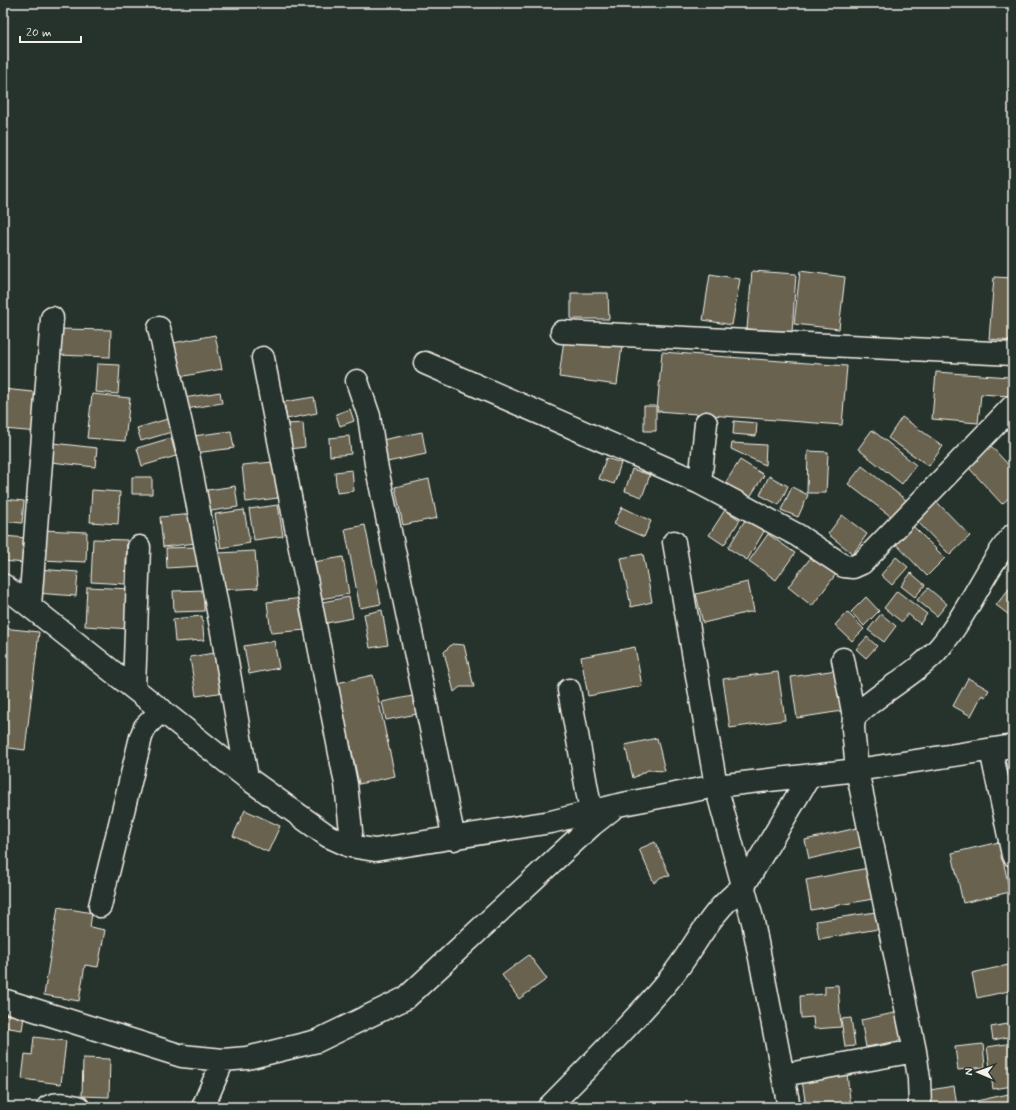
<svg xmlns="http://www.w3.org/2000/svg" width="1016" height="1110" viewBox="0 0 1016 1110" font-family="Mynerve,sans-serif">
  <rect width="100%" height="100%" fill="#26332d"/>
  <filter id="ink" filterUnits="userSpaceOnUse"><feTurbulence type="fractalNoise" baseFrequency=".025" numOctaves="2"/><feDisplacementMap in="SourceGraphic" scale="8" xChannelSelector="R" yChannelSelector="G"/><feConvolveMatrix kernelMatrix="1 2 1 2 8 2 1 2 1" color-interpolation-filters="sRGB"/></filter>
  <g filter="url(#ink)">
    <path fill="#676250" stroke="#f4f1e8" d="M752,271l44,3 -4,58 -45,-3z
      M800,271l45,6 -6,52 -45,-5z
      M710,274l30,5 -8,46 -29,-5z
      M994,277l19,1v63l-24,-2z
      M571,293h37l1,26h-38z
      M59,329l52,1 -1,27 -52,-2z
      M215,335l7,34 -43,8 -6,-34z
      M564,339l58,7 -5,39 -58,-8z
      M662,352l185,14 -5,59 -185,-14z
      M97,364l23,1 -2,29 -23,-2z
      M936,372l74,5 -1,19 -28,-2 -3,29 -46,-4z
      M3,389l40,4 -4,39 -36,-3z
      M220,392l2,11 -36,6 -2,-11z
      M92,394l38,4 -5,43 -38,-3z
      M314,397l3,16 -30,6 -3,-17z
      M644,406h12v25h-12z
      M350,409l4,12 -14,5 -4,-12z
      M902,417l41,29 -14,20 -41,-28z
      M171,418l4,13 -34,10 -4,-13z
      M734,421l23,2 -1,13 -23,-2z
      M303,423l2,24 -15,2 -2,-25z
      M872,430l44,35 -14,19 -44,-35z
      M231,431l3,17 -39,5 -2,-17z
      M422,432l4,22 -39,8 -5,-22z
      M349,436l2,18 -21,2 -1,-18z
      M171,438l5,18 -34,10 -5,-18z
      M53,443l44,5 -2,19 -44,-5z
      M732,443l34,2 -1,20 -34,-16z
      M991,446l22,24v24l-11,10 -33,-36z
      M808,451l20,1 -2,41h-19z
      M606,458l15,5 -7,21 -15,-5z
      M740,460l24,15 -16,25 -24,-15z
      M273,462l5,36 -32,4 -4,-37z
      M862,466l44,34 -13,18 -45,-34z
      M632,469l18,6 -8,22 -17,-6z
      M352,470l2,21 -17,2 -2,-21z
      M769,476l19,10 -9,19 -19,-10z
      M132,477h20v17h-20z
      M429,479l8,39 -34,7 -8,-38z
      M235,486l3,21 -34,5 -3,-21z
      M792,487l16,8 -10,22 -17,-7z
      M92,490l28,2 -2,32 -28,-2z
      M3,499l21,2 -2,22 -19,-2z
      M935,500l35,36 -20,19 -35,-36z
      M278,505l5,31 -29,4 -5,-31z
      M622,507l29,14 -7,16 -30,-13z
      M244,510l6,33 -29,5 -6,-34z
      M725,510l15,10 -16,25 -15,-10z
      M194,514l2,29 -33,4 -3,-30z
      M842,515l25,19 -14,20 -25,-20z
      M747,517l19,11 -19,32 -19,-12z
      M908,521l37,37 -18,18 -36,-37z
      M365,525l16,79 -21,4 -15,-79z
      M42,530l45,2 -1,30 -45,-2z
      M768,534l27,19 -19,27 -27,-19z
      M3,536l24,2 -2,25 -22,-2z
      M93,539l34,1 -2,44 -34,-2z
      M198,547l1,19 -32,2 -1,-20z
      M255,551l3,37 -36,2 -3,-37z
      M643,554l9,48 -21,5 -10,-49z
      M812,556l24,18 -24,32 -24,-19z
      M343,557l6,37 -29,5 -6,-37z
      M896,557l12,10 -16,18 -11,-10z
      M38,569l40,3 -2,24 -40,-3z
      M911,573l14,12 -10,12 -14,-11z
      M748,582l6,29 -51,12 -7,-29z
      M1013,584v34l-17,-13z
      M87,587l45,2 -2,40 -45,-3z
      M928,588l19,16 -10,12 -20,-16z
      M204,590v21l-30,1 -1,-21z
      M897,591l30,23 -7,10 -12,-10 -6,8 -18,-14z
      M349,597l4,21 -32,6 -4,-21z
      M866,597l13,14 -15,15 -13,-14z
      M303,598l3,32 -35,3 -4,-31z
      M382,610l6,35 -18,3 -6,-34z
      M847,612l17,17 -12,12 -17,-16z
      M881,614l15,12 -12,16 -16,-12z
      M202,616l2,24 -29,2 -2,-23z
      M3,628l36,4 -14,118 -22,-3z
      M867,637l10,9 -11,12 -10,-9z
      M274,641l5,27 -30,6 -5,-28z
      M452,644l12,1 10,42h-14l-6,5 -10,-40z
      M635,647l7,39 -54,10 -7,-39z
      M220,652l6,40 -30,4 -6,-39z
      M836,670l6,41 -45,7 -6,-41z
      M778,672l7,48 -55,8 -7,-49z
      M373,675l22,101 -36,8 -22,-101z
      M968,678l21,12 -4,7 -3,-2 -11,21 -18,-10z
      M418,695l4,18 -36,7 -4,-18z
      M657,738l8,33 -17,-1 -15,8 -8,-33z
      M245,810l35,16 -12,26 -35,-16z
      M861,827l4,19 -56,13 -4,-19z
      M655,842l15,34 -9,1 -7,6 -15,-34z
      M999,842l11,50 -47,11 -11,-50z
      M868,868l5,31 -62,11 -5,-30z
      M58,907l34,6 -2,14 15,3 -7,37 -13,-2 -6,36 -35,-6z
      M876,912l2,17 -59,10 -3,-18z
      M529,955l18,24 -28,20 -17,-24z
      M1013,964v26l-36,8 -5,-25z
      M838,985l3,42 -27,2 -1,-12 -12,1 -1,-22 25,-2v-8z
      M899,1012l5,28 -38,7 -5,-27z
      M3,1014l21,3 -2,13 -19,-3z
      M851,1018l4,28 -10,1 -4,-28z
      M1013,1023v13l-20,4 -2,-13z
      M34,1037l32,4 -5,43 -39,-5 3,-25 7,1z
      M1013,1043v43l-20,3 -6,-42z
      M983,1044l2,23 -27,3 -3,-23z
      M83,1058l27,1 -1,38 -27,-1z
      M847,1074l4,33h-45l-4,-27z
      M954,1086l3,21h-30l-3,-16z
      M1013,1093v14h-40l-1,-5z"/>
    <g fill="none" stroke-linecap="round" stroke-linejoin="round">
      <g stroke="#f4f1e8" stroke-width="25">
        <path id="minor" d="M159,328l29,126 34,178 25,146
          M562,332l451,22
          M263,358l83,426 5,47 -1,15
          M425,363l275,120 97,52 47,31 9,1 9,-4 151,-157
          M357,381l12,35 7,48 78,375
          M700,483l6,-60
          M674,542l42,244 37,136 36,185
          M3,585l244,193 81,58 22,10 25,4 176,-28 67,-17 98,-19 141,-16 156,-24
          M30,606l22,-288
          M843,659l11,58
          M134,688l5,-141
          M569,690l22,122
          M991,750l22,105
          M100,906l41,-169 4,-10 17,-17
          M3,1000l179,56 41,4 24,-2 70,-17 89,-43 186,-173 19,-15
          M783,1075l132,-24
          M48,1107c9,-5 20,-2 30,0
          M203,1107l20,-47
          M549,1107c40,-41 82,-82 119,-126 28,-33 38,-66 75,-94l67,-112
          M920,1107l-1,-28 -4,-28 -58,-281 -4,-42 1,-11c26,-26 62,-42 86,-70 29,-34 44,-78 73,-112"/>
      </g>
      <use href="#minor" stroke="#26332d" stroke-width="22"/>
    </g>
  </g>
  <rect width="1016" height="1110" fill="none" stroke="#26332d" stroke-width="16"/>
  <rect x="8" y="8" width="1000" height="1094" fill="none" stroke="#f4f1e8" stroke-width="1.5" filter="url(#ink)"/>
  <g transform="translate(978 1072) rotate(272)" stroke="#26332d" stroke-width="3" paint-order="stroke">
  <path d="M0-3L7 15L0 10L-7 15Z" fill="#f4f1e8"/>
  <text y="-6" font-size="11" font-weight="bold" text-anchor="middle" fill="#f4f1e8">N</text>
  </g>
  <path d="M20 36v6h61v-6" fill="none" stroke="#f4f1e8" stroke-width="2"/>
  <text x="26" y="36" font-size="12" fill="#f4f1e8" stroke="#26332d" stroke-width="3" paint-order="stroke">20 m</text>
</svg>
